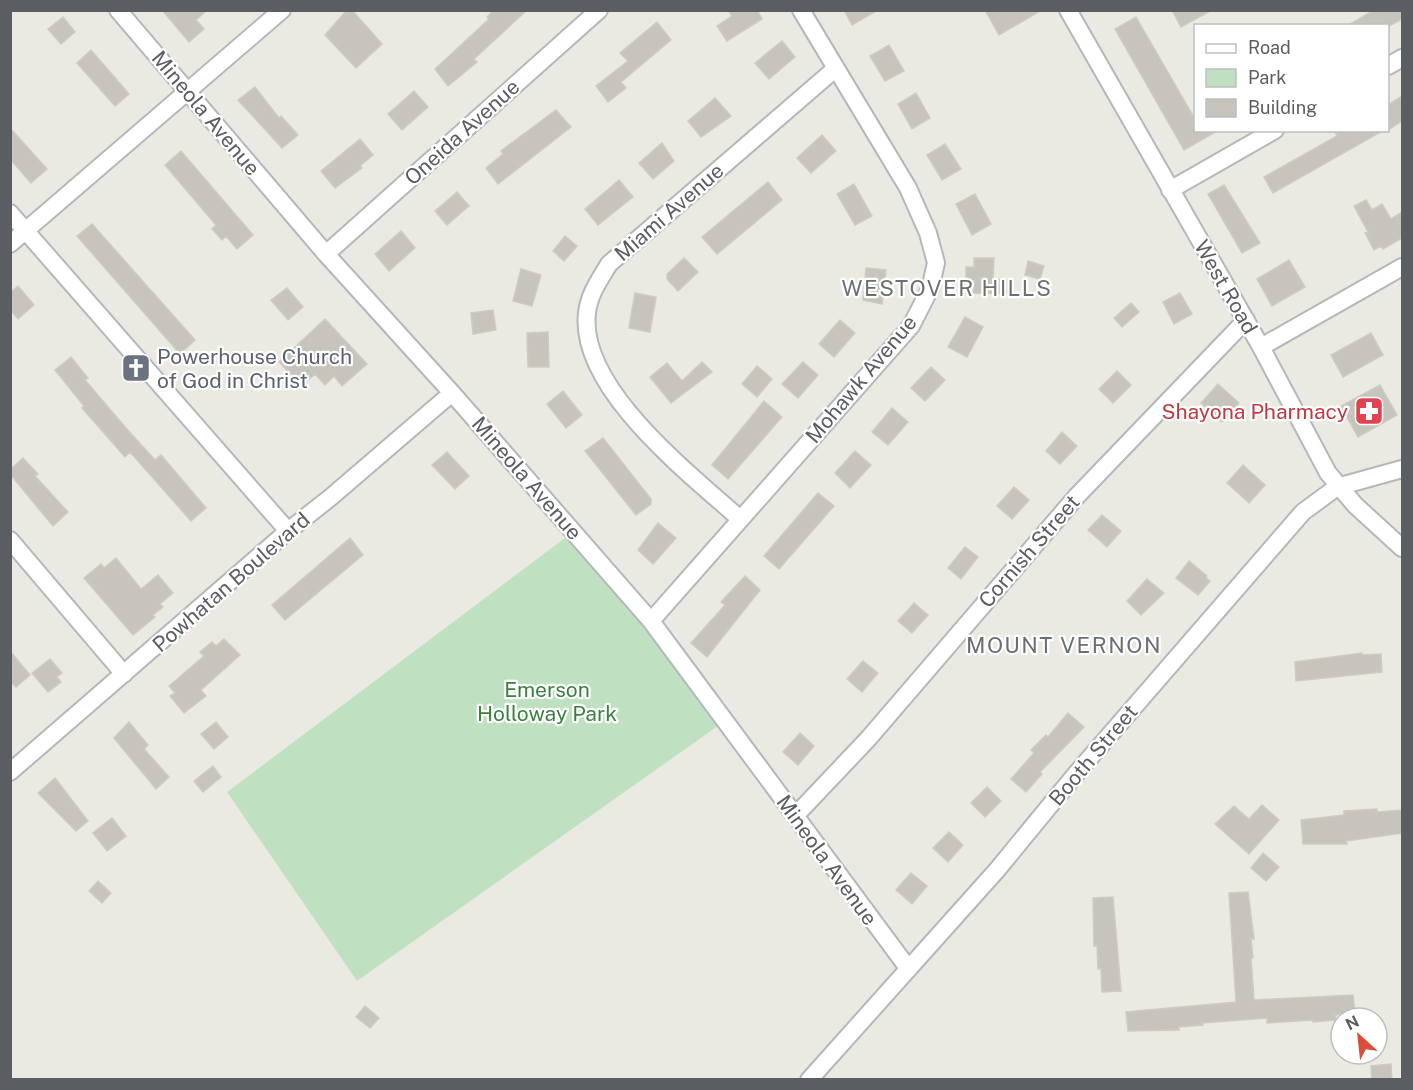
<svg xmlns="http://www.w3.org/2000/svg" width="1413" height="1090" viewBox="0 0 1413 1090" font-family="'Public Sans',sans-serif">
  <rect width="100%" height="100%" fill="#ebeae2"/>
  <path fill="#c0e1c1" d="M573,532l152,189 -368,260 -130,-189z"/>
  <path fill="#c7c4be" stroke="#cfcbc1" stroke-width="1.5" d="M162,10h45l-11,10 8,9 -15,13z
    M347,10h5l30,34 -26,24 -31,-33z
    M494,10h33l-53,49 3,3 -29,24 -13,-17 54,-50 -2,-2z
    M728,10h29l5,9 -35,22 -10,-15 15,-10z
    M844,10h34l-26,15z
    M985,10h57l-43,25z
    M1172,10h40l-31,17z
    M1374,10h28v9l-13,7h-42z
    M63,17l12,15 -14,12 -13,-15z
    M1136,17l60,104v9h23l-35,20 -69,-121z
    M657,22l14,18 -50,42 5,6 -18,14 -12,-16 32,-25 -8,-8z
    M782,41l13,16 -26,22 -14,-16z
    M889,45l15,26 -19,10 -15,-25z
    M91,50l38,44 -14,12 -38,-43z
    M255,87l24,31 2,-2 17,19 -16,13 -44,-48z
    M414,91l14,16 -26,23 -14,-16z
    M916,93l14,25 -18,11 -14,-25z
    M1402,96v25l-14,9v-25z
    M715,98l16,18 -30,21 -13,-16z
    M556,110l15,17 -73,57 -12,-16 17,-14 -2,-3z
    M10,128l37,41 -16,14 -21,-24z
    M1334,130h50l-111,63 -9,-16 73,-41z
    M822,135l14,16 -25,22 -14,-15z
    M360,139l13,16 -13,11 2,2 -27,20 -14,-17z
    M662,143l12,18 -21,18 -14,-16z
    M945,144l16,25 -19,11 -15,-25z
    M181,151l72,84 -16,14 -11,-13 -4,4 -10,-11 4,-4 -51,-60z
    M619,180l14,17 -35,28 -13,-16z
    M768,182l14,18 -65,54 -15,-17z
    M854,184l18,32 -17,9 -18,-31z
    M1224,185l36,58 -18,10 -34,-59z
    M457,192l12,14 -22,19 -12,-14z
    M975,194l16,30 -19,11 -16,-31z
    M1366,200l6,10 10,-6 9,15 11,-7v26l-19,11 -2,-3 -7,4 -9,-17 3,-1 -14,-26z
    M92,224l103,116 -15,14 -103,-118z
    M401,231l14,17 -26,23 -14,-17z
    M565,236l12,10 -13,15 -11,-10z
    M684,258l14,14 -20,19 -11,-12v-5z
    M974,258h20l-1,21 16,1 -1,14 -35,-1 1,-12h-8v-14h8z
    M1289,260l16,27 -33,19 -15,-27z
    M1028,261l16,5 -4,13 -15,-4z
    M866,268l20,2 -4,34 -19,-4z
    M521,269l20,6 -9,31 -19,-5z
    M18,286l16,19 -16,14 -8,-10v-16z
    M287,288l16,19 -15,13 -17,-20z
    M635,293l21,4 -6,35 -21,-4z
    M1180,293l12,21 -18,10 -11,-22z
    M1131,303l8,9 -17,15 -8,-9z
    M493,310l3,20 -23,4 -2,-21z
    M965,317l18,10 -16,30 -19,-10z
    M325,319l42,45 -25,22 -8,-10 -9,9 -10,-11 -13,12 -23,-24z
    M840,320l15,13 -21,24 -15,-13z
    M548,332l1,35h-21l-1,-34z
    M1371,333l12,22 -40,22 -12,-22z
    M71,357l17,21 -3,2 41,48 29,32 6,-5 45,53 -15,13 -61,-69 -5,5 -43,-49 2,-2 -29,-36z
    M702,362l10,10 -41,31 -21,-26 17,-14 15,18z
    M803,362l15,13 -20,23 -16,-14z
    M757,366l15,13 -15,18 -15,-13z
    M931,367l14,13 -20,21 -14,-13z
    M1117,371l14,14 -18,18 -14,-14z
    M1218,384l21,19 -17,19 -21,-19z
    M1380,385l17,30 -39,22 -17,-31z
    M563,391l19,24 -16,13 -19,-24z
    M764,401l18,16 -54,62 -16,-14z
    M892,408l16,14 -20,23 -16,-13z
    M1062,432l15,14 -17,18 -14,-13z
    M603,438l48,61v5l-15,11 -51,-64z
    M855,451l16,14 -21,23 -15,-15z
    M447,452l22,24 -14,13 -23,-24z
    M23,458l15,16 -3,2 33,36 -15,14 -43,-52v-4z
    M1243,465l22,20 -16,18 -22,-20z
    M1014,487l15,13 -17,19 -15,-13z
    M818,493l16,13 -55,63 -15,-13z
    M1102,515l19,16 -14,16 -19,-17z
    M658,523l18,15 -23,26 -15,-14z
    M350,538l13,17 -78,65 -13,-15z
    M965,547l13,10 -17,22 -13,-11z
    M116,558l25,31 17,-14 15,18 -13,11 3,3 -10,8 2,2 -22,18 -49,-57 17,-14 3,4z
    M1189,561l18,15 -1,2 4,3 -12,14 -22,-17z
    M745,576l15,14 -53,67 -16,-14 34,-38 -4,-3z
    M1147,579l17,14 -23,22 -14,-14z
    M914,603l14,12 -16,18 -14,-12z
    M224,639l16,16 -39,35 5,6 -22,17 -14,-17 5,-3 -6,-7 35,-30 -4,-4 12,-10 4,4z
    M10,651l20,24 -14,12 -6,-6z
    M1362,653v2l19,-1 1,18 -86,9 -1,-19z
    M50,659l12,14 -5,4 4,5 -13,10 -16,-19z
    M863,661l15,12 -16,19 -15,-13z
    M1068,713l16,14 -44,45 2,2 -16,18 -15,-13 23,-26 -3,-3 15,-15 2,2z
    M129,722l19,23 -4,4 25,28 -13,12 -42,-51z
    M216,722l12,15 -14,12 -13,-15z
    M800,733l14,13 -16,19 -15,-13z
    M213,766l8,11 -18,15 -9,-11z
    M55,778l33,43 -12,10 -38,-38z
    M987,787l14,14 -16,16 -14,-14z
    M1262,805l17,15 -30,34 -34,-30 19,-18 15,13z
    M1377,809v3l25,-2v23l-56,8 1,3h-44l-2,-24 43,-5v-4z
    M112,818l14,18 -19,15 -14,-18z
    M949,832l14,13 -15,17 -15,-14z
    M1263,853l16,14 -13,14 -15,-13z
    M911,873l16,13 -15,18 -16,-14z
    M98,881l13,12 -9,10 -13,-12z
    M1248,892l6,47h-3l2,19h-2l3,42 99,-5 2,18 -20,2 1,5 -23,2v-2l-46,3v-5l-65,5 1,2 -24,2v3l-51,1 -2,-19 110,-10 -7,-109z
    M1113,897l8,94 -19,1 -1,-23h-3l-1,-23h-3l-1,-48z
    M365,1006l14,12 -9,10 -14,-11z
    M1391,1064l1,16h-20l-1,-14z"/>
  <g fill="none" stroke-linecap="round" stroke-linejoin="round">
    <g stroke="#b4b7bb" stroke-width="20">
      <path id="minor" d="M118,10l208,244 126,139 199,228 257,347
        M1068,10l193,337 67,126 27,32 47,43
        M1388,66l14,-8
        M1170,190l105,-60
        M10,213l278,318
        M10,244l272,-234
        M326,254l273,-244
        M1261,347l141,-80
        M740,519c-50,-45 -162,-131 -153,-206 2,-19 13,-34 22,-49l226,-195
        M10,540l114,134
        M651,621l260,-295 19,-37 6,-26 -8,-30 -20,-45 -107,-178
        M10,772l278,-241 43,-34 121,-104
        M795,816l73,-77 208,-242 170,-177
        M809,1080l188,-210 78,-95 228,-263 34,-25 65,-18"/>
    </g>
    <use href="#minor" stroke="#fff" stroke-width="16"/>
  </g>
  <defs>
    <g id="church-square" transform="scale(1.5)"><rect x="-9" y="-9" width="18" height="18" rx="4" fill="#6b7280" stroke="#fff"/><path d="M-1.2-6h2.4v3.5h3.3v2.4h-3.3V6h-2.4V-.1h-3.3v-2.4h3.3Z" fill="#fff"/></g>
    <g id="pharmacy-square" transform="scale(1.5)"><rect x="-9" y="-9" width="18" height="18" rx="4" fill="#e0444e" stroke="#fff"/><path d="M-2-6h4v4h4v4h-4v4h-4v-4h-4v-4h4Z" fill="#fff"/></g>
  </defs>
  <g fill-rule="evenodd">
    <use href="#church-square" x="136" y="368"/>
    <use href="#pharmacy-square" x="1369" y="411"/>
  </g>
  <g text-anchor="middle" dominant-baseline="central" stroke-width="4.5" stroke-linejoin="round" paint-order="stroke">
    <g font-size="21" fill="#5a5d61" stroke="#fff">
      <text transform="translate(206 113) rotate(50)">Mineola Avenue</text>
      <text transform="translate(462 132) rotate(-42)">Oneida Avenue</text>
      <text transform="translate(669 212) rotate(-41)">Miami Avenue</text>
      <text transform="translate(1226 287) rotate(60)">West Road</text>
      <text transform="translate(861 379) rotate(-50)">Mohawk Avenue</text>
      <text transform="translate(527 478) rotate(49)">Mineola Avenue</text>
      <text transform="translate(1029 551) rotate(-49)">Cornish Street</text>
      <text transform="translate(231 582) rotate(-41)">Powhatan Boulevard</text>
      <text transform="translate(1093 755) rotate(-50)">Booth Street</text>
      <text transform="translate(827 860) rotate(54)">Mineola Avenue</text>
    </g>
    <g font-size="21" fill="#5b616d" stroke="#fff" text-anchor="start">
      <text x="157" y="356">Powerhouse Church<tspan x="157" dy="24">of God in Christ</tspan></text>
    </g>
    <g font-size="21" fill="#be3a42" stroke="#fff" text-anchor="end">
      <text x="1348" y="411">Shayona Pharmacy</text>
    </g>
    <g font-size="21" fill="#3b7f41" stroke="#fff">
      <text x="547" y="689">Emerson<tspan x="547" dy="24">Holloway Park</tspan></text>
    </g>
    <g font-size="22" letter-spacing="1.5" fill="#6b6f73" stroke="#fff">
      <text x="947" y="288">WESTOVER HILLS</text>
      <text x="1064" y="645">MOUNT VERNON</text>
    </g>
  </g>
  <rect width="1413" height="1090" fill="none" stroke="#5a5d61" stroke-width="24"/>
  <rect x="1194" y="24" width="195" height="108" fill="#ffffff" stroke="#bdbec0" stroke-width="1.5"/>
  <rect x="1206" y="44" width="30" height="9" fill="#ffffff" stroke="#bdbec0" stroke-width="1.5"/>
  <text x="1248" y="54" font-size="18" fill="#5a5d61">Road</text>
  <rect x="1206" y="69" width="30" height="18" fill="#c0e1c1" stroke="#bdbec0" stroke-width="1.5"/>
  <text x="1248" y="84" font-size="18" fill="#5a5d61">Park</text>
  <rect x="1206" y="99" width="30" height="18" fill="#c7c4be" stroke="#bdbec0" stroke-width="1.5"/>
  <text x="1248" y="114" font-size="18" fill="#5a5d61">Building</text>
  <g transform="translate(1359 1036) rotate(333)"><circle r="28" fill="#ffffff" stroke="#bdbec0" stroke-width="1.5"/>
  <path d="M0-4.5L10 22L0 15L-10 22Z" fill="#d94d3a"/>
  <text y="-9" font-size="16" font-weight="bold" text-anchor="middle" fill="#5a5d61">N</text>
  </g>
</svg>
